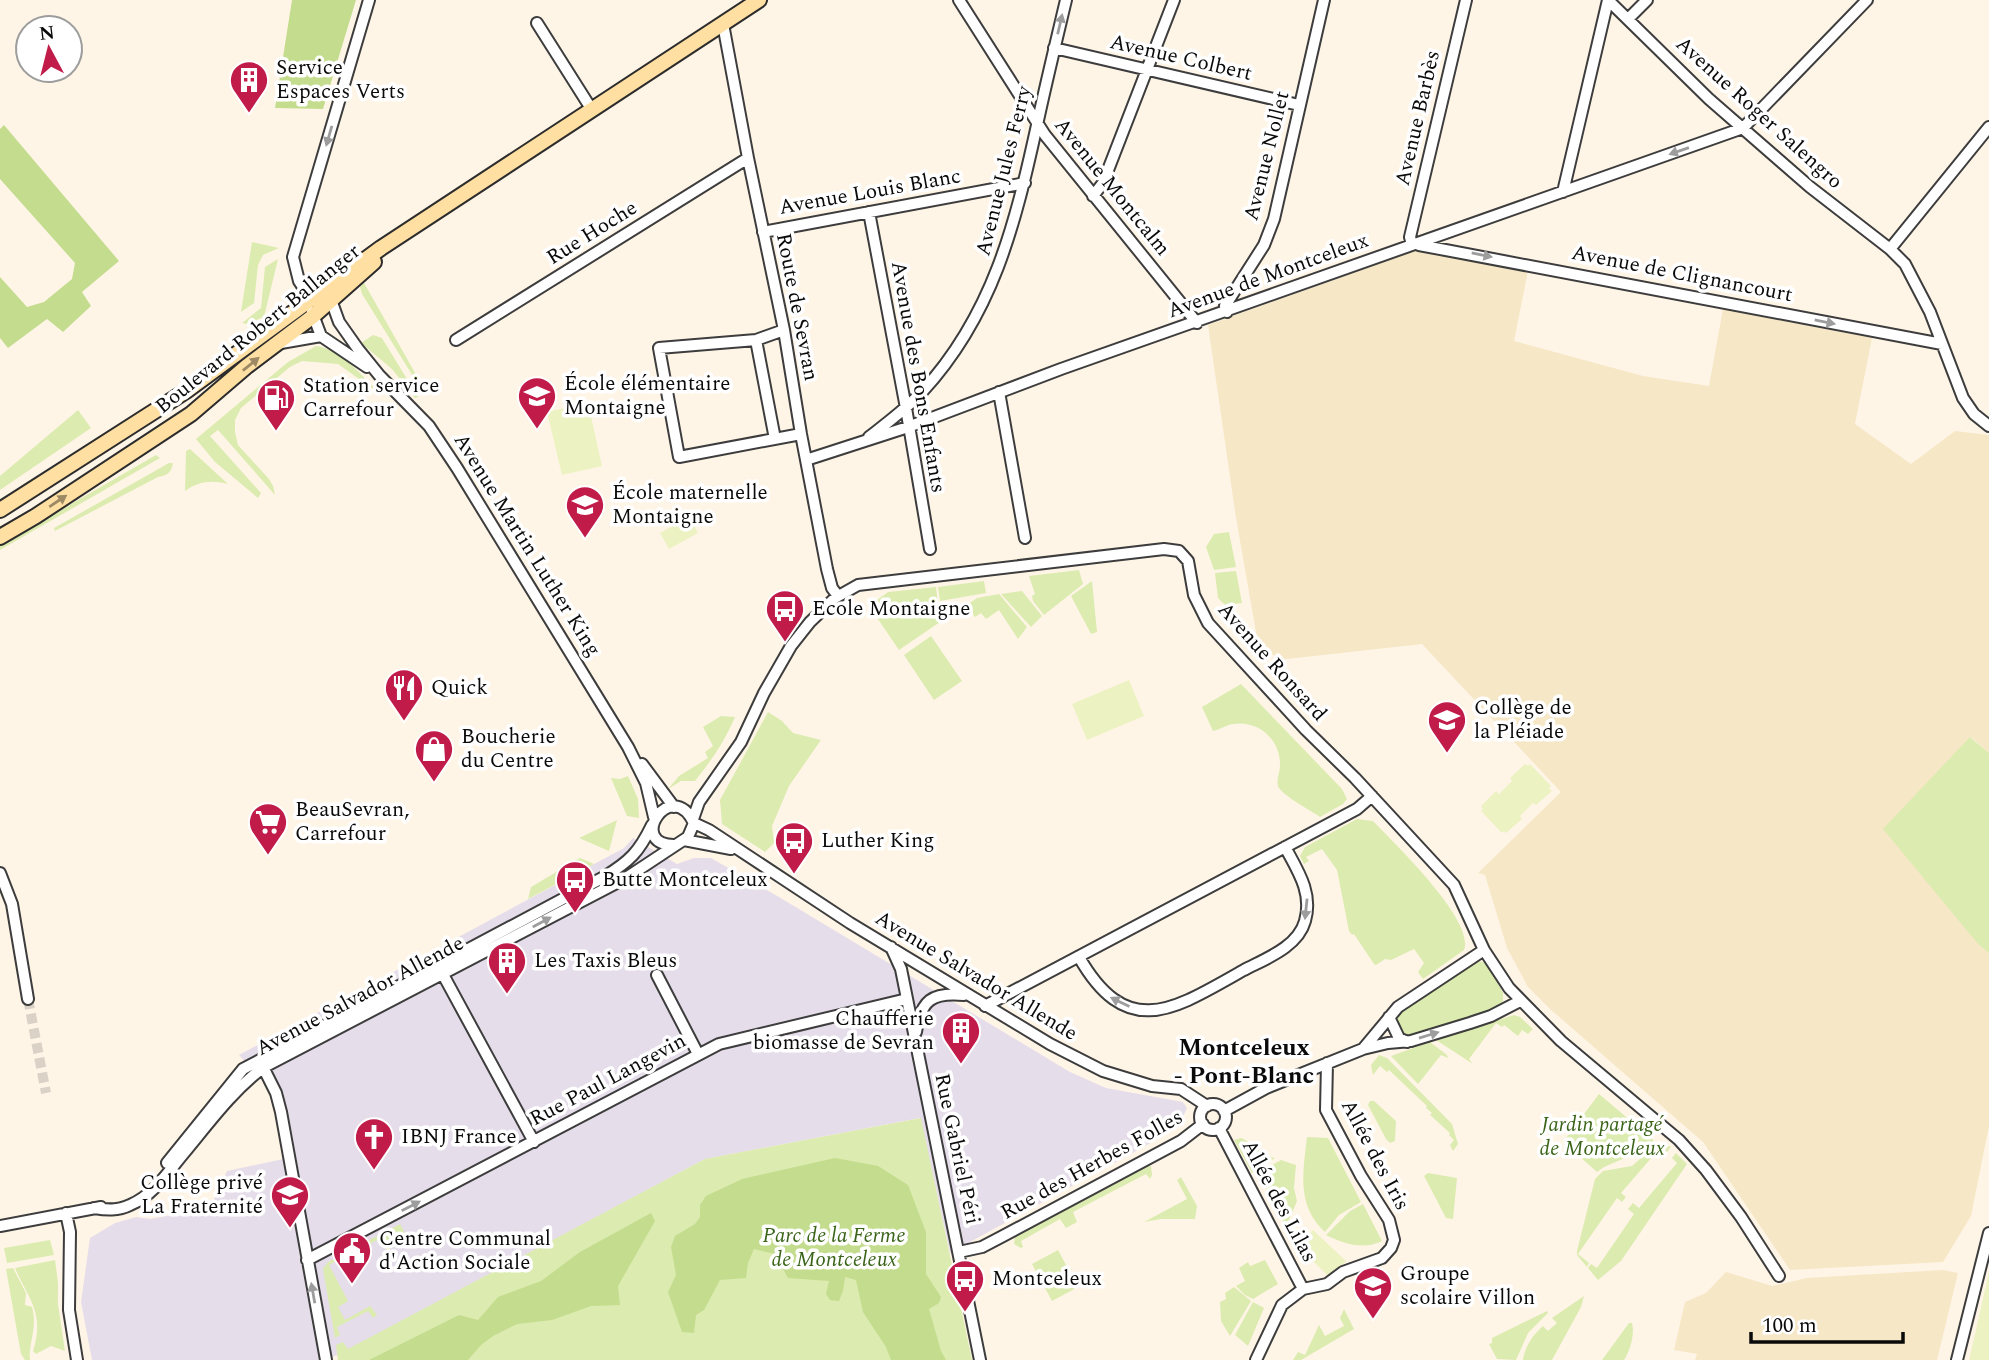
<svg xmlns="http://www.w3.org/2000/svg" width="1989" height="1360" viewBox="0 0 1989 1360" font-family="Spectral,serif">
  <rect width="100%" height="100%" fill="#fff5e7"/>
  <path fill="#e6ddea" d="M633,838l44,26 17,-6h17l68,39 291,175 36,16 77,14 4,6 -4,9 -16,17 -217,119 -30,-135 -215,41 -367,196 -17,5h-229l-11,-58 9,-64 25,-15 21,-6 14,2 60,-11 17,-37 56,-12 -11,-62 -6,-13 -27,-29 385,-207z"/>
  <path fill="#f6e7c6" d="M1417,250l111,21 -14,70 129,35 66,10 14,-77 149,29 -17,86 56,40 44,-33 34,4v318l-18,-16 8,208 10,8v173l-18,90 -28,46 -153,8 -87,-128 -153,-133 -22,-22 -21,-39 -22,-73 -7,-2 83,-81 -139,-148 -144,16 -21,-22 -21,-120 -28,-193z
    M1943,1270l15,3 -21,87h-242l2,-6 -23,-4 11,-48 21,-9 20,-21 46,14 35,-8z"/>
  <path fill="#dcebaf" d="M252,242l27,6 -16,7 -5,10 -4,38 -13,9z
    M278,259l-14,58 -17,7 -5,-1 19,-15 4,-41z
    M363,281l64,113h-3l-62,-100 -2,-7z
    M373,335l9,3 36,59 -3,1 -23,-29 -31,-26z
    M316,346c26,3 48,33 67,50l-45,-32 -36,-3 -12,6 -49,41 -6,12v12l3,13 31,34 4,7 2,9 -57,-65 -8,6 51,57 -3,5 -43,-36 -19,-23 92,-77z
    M78,410l13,18 -91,62v-14z
    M190,449l38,35c-17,-4 -29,-3 -43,7l1,-40z
    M156,455l4,3 -160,92v-5z
    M169,463h4c-2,10 -5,12 -15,14l-103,54 -1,-3z
    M1229,532l7,35 -22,3 -8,-23 8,-13z
    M1079,570l4,14 -39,31 -11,-14 -1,-5 3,-2 -6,-18z
    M1236,571l6,32 -17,2 -7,-7 -3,-25z
    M984,581l2,12 -46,8 -2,-14z
    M1092,581l5,51 -6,2 -20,-38z
    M936,587l4,35 -41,28 -30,-44 19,-14z
    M1022,591l20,25 -11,11 -30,-33z
    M999,594l28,33 -9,12 -19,-29 -13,9 -5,-6 -6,4 -8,-12 10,-7z
    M931,636l31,45 -28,19 -30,-45z
    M1241,684l101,105 5,10 -4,5 -23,13c-10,-7 -35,-20 -41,-29 -4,-7 1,-15 1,-22 1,-26 -21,-46 -47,-42 -7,1 -14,6 -20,7l-11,-24z
    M768,712l14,9 11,12 28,7 -32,46 -17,40 2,17 -9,9 -43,-28 -2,-24z
    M721,716l14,1c-10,24 -24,44 -40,64h-14l-13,8 11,-13 29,-18 -3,-6 8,-6 -10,-19z
    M1970,737l19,16v200l-10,-8 -96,-116z
    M628,776l10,23 1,19 -12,-2 -16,-38 9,1z
    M1357,819l16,2c20,21 103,100 91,129l-41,29 -5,-7 6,-9 -10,-14 -23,11 -6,-1 -9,6 -2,-1 -20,-30 -2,1 -3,-4 -12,-61 -15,-21 -16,8 3,4 -5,3 -4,-8 5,-9z
    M617,820l-8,31 -30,-13z
    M580,858l14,6 -66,35 3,-12z
    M1475,961l8,1 6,5 14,26v8l-5,7 -85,30 -9,-1 -9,-17 3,-7z
    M1514,1015l6,2 13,12 -5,5 -6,-4 -4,6 -14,-11 -2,2 -6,-4 -27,36 4,5 -37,-24z
    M1430,1042l17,13 1,3 -7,-3 -23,29 -27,-28z
    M1379,1055l8,3 65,66 6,20 -5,7 -3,-6 4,-5 -5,-5 1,-2 -20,-18 2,-2 -6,-5 1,-2 -38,-36 -2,2 -7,-6 -7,9 -2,-10z
    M1599,1094l45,38 5,-1 6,14 -51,22 -7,5 -34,-30z
    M1370,1101h4l22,20 -1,20 -5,2 -4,-4 -18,-34z
    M921,1118l51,242h-634l-2,-15 7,-3 5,7 357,-190z
    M1307,1137l21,1 33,64 -22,13 -14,17c-29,-27 -22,-60 -18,-95z
    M1241,1138c13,5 18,17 34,20l-23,15 -18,-33z
    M1669,1146l2,1 -5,6 -7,-4 -38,44 5,4 -4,5 -5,-4 -39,56 11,9 -2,4 -10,-12v-4l18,-72 8,-8 29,-5 17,-15z
    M1676,1153l11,11 -66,97 -23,19 -10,-12 3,-4 6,4 37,-54 -6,-5 5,-6 6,5 38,-45 -5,-5z
    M1281,1160l15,5 -2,23 3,13 -11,26 -28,-54z
    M1145,1166h6l1,9 -2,4 -4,-5 -73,38 4,10 -11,6 -6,-9 -39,22 2,6 -2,1 -7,-4 1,-8z
    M1428,1173l29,5 -4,41 -7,-1 -22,-42z
    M1181,1177l16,29 -2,13h-34l-17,3 43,-23 -10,-19z
    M1363,1204l19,37c-18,9 -38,3 -56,-6l24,-24z
    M400,1224l8,16 -2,7 -4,-4 -15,7 -6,-12 -21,11 1,6 -5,-8z
    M50,1240l4,15 -47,8 -3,-15z
    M1058,1250l20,37 -26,14 -20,-37z
    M349,1251l4,10 -6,-6 -18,10 19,36 -10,6 7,13 25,-14 7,9 -4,3 -5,-7 -31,16 3,8 -5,3 -12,-69 5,-7z
    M55,1260l3,22v22l7,47 -14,-5 -15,8 -3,-3c12,-38 -4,-51 -18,-83z
    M1265,1260l13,24 -25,15 -8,-4 -9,-9 9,-5 -6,-13 9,-6 2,4z
    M13,1268l13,25 -1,12 7,2c6,22 -4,36 -2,53h-5l-4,-6 -15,-85z
    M1234,1287l17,14 -21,35 -9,-15 -1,-19 6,-3 -1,-6z
    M1584,1296l-3,11 -29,53h-29c2,-14 10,-25 20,-34l5,5 9,-8 -5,-5z
    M1253,1302l11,6 -16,38 -13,-11z
    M1344,1309l10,20 -53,31h-8l5,-8 7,3 14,-30 6,11 19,-10 -4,-8z
    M1547,1311l1,2 -20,20 -12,27 -19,-1 -8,-15 3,-1v-5z
    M1629,1323h3c3,11 -2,28 -8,37h-22z"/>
  <path fill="#c4dc8e" d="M292,0h64l-33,109 -48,-1z
    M4,125l115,136 -37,31 9,14 -28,26 -16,-13 -39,29 -8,-10v-61l27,30 17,-5 28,-23 3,-16 -75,-84v-50z
    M835,1158l43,8 30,19 18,47v42l15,23 -2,6 -10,6 12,42 5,9h-55l-5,-13 -23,-35 -7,-32 -11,-3 -2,14 -4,10 -9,-1 -4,-6 3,-13 -41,-3 -13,-24 -21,-5 -6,14 -2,15 -26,2 -16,30 -8,5 -2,18 -12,-1 -14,-40 8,-17 -5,-28 4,-11 20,-12 5,-7v-12l6,-9 36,-17z
    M651,1213l4,8 -37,65 2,19 -29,1 -39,14 -35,4 -24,12 -12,9 -13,15h-99l90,-45 19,5 20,-23 43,-16 39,-29z"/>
  <path fill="#ecf2c2" d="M588,403l14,63 -40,9 -15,-63z
    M689,517l9,16 -29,16 -9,-16z
    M1129,680l15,36 -57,24 -15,-36z
    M1525,764l3,2 2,-2 21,22 -2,2 3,3 -16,14 -3,-2 -13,13 2,3 -16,14 -2,-2 -2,2 -21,-22 2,-2 -2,-3 15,-15 3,3 13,-13 -2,-3z
    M1313,1230l33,31 -16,17 -32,-32z
    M1989,1272v88h-20z"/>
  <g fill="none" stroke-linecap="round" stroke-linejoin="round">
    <path stroke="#dad2c6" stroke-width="10" stroke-dasharray="10 5" stroke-linecap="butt" d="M28,999l18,94"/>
    <g stroke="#3d3d3d" stroke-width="14">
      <path id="minor" d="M959,0l86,135 152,188
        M1608,0l101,99 101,88 80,62 15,15 25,48 33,86 11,16 15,12
        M1629,18l18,-18
        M537,23l55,87
        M723,24l25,134 36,172 17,104 26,135 5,19 6,8
        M1054,48l245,57
        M1563,192l45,-192
        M1093,196l10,-13 71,-183
        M869,212l37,196 24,141
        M763,232l262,-49
        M1412,245l-2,-8 56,-237
        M1419,245l523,99
        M1890,249l99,-122
        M311,299l-12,-18 -6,-24 76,-257
        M326,299l5,1 8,22 19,27 21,26 50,51 28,42 171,279 18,36 8,34
        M312,312l9,24 46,31
        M1227,312l-2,-6 39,-61 10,-26 50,-219
        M456,340l292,-182
        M756,340l28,-10
        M281,343l40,-7
        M999,392l26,146
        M869,437c18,-14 37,-28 53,-45 71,-77 93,-167 115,-267 9,-42 19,-83 29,-125
        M775,439l-19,-99 -97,8 20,109 122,-23
        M806,460l102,-33 153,-58 682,-241 124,-128
        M642,764l32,43
        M693,819l6,-17 42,-60 23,-49 27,-47 19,-24 25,-24 23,-13 306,-36 15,2 9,10 6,34 14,28 98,107 49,48 99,107 30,65 25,38 52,53 118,99 27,30 35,47 38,59
        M694,823l15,7 141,93 200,121 53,27 49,15 29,3 26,17
        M684,840l47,9
        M0,873l12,31 16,95
        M891,947l10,22 79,391
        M1079,957c49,86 97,51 165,13 21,-11 54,-23 61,-49 8,-28 -7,-50 -20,-74
        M440,969l94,173
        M657,975l41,79
        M985,1006l372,-197 15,-13
        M1389,1017l10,21 8,4
        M916,1032c5,-32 16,-40 48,-37
        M1363,1049l35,-42 86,-57
        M260,1061l16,32 5,19 45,248
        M1200 1117a13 13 0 1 1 26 0a13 13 0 1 1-26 0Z
        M1224,1111l42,-23 97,-39 25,-6 23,-2 59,-18 21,-7 29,-15
        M1219,1128l84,161 -21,16 -26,55
        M167,1163l76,-94 361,-192c26,-16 35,-25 48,-52
        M94,1208c12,2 24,3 36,-3 24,-10 38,-33 54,-52 25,-30 48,-62 80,-86l362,-189 62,-41 6,-14c-23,-48 -68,22 -20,22
        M66,1213l4,19 -1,78 8,50
        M0,1226l101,-19
        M959,1252l23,-5 21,-11 178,-95 22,-17
        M307,1260l412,-216 188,-45
        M1303,1289l24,-5 16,-12 39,-14 9,-10 3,-8 -5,-20 -28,-44 -35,-66 1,-47
        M1957,1360l32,-127"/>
    </g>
    <g stroke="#2c2c2c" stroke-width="18">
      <path id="secondary" d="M0,510l186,-119 195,-143 378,-248
        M0,537l36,-21 155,-102 56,-48 65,-49 62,-55"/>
    </g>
    <use href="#minor" stroke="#fff" stroke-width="10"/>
    <use href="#secondary" stroke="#ffdfa2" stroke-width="14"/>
  </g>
  <defs><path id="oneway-solid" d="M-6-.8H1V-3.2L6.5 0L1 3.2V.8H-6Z" transform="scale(1.75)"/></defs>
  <g fill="#9d9d9d">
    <use href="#oneway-solid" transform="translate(1060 24) rotate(-77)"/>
    <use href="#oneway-solid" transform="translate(329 136) rotate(106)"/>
    <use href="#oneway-solid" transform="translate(1679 151) rotate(161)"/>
    <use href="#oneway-solid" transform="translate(1482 255) rotate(11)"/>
    <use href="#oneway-solid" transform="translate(1825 322) rotate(11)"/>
    <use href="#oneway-solid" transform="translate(1306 909) rotate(96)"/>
    <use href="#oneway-solid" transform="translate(542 922) rotate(-28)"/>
    <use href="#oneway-solid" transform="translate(1120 1002) rotate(-154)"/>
    <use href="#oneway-solid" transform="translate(1429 1035) rotate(-17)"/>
    <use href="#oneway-solid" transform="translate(411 1206) rotate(-27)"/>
    <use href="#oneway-solid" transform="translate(313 1293) rotate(-100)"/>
  </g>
  <g fill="#9d8a65">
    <use href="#oneway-solid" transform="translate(251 364) rotate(-39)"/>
    <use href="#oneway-solid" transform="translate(58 501) rotate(-34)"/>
  </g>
  <defs>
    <g id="building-pin" transform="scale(2.0125)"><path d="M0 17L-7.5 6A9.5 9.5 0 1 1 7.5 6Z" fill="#c11b4a" stroke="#fff"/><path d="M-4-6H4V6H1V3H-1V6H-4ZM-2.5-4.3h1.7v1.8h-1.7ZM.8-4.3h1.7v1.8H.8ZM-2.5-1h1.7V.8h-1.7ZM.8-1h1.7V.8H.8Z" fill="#fff"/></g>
    <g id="school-pin" transform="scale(2.0125)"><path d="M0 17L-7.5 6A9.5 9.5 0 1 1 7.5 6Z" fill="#c11b4a" stroke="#fff"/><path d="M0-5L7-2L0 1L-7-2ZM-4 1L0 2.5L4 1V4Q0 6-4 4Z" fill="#fff"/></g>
    <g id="fuel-pin" transform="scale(2.0125)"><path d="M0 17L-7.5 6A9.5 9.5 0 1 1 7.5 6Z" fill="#c11b4a" stroke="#fff"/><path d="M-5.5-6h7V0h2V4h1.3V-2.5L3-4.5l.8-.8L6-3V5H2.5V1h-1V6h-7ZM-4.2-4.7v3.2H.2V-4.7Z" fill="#fff"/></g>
    <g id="bus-pin" transform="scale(2.0125)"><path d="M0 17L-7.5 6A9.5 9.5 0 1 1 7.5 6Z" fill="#c11b4a" stroke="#fff"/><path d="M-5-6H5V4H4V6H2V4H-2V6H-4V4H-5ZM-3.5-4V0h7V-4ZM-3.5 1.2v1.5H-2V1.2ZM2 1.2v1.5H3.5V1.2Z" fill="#fff"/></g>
    <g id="restaurant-pin" transform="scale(2.0125)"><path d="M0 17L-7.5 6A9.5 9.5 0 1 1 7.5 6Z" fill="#c11b4a" stroke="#fff"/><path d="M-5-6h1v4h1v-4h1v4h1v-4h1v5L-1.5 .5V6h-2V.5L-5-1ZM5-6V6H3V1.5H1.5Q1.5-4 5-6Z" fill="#fff"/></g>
    <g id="shop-pin" transform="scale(2.0125)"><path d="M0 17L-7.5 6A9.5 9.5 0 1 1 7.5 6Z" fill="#c11b4a" stroke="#fff"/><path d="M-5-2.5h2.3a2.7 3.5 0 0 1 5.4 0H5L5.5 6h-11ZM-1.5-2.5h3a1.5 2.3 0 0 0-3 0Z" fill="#fff"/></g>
    <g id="supermarket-pin" transform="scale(2.0125)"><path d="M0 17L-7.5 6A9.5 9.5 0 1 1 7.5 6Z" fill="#c11b4a" stroke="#fff"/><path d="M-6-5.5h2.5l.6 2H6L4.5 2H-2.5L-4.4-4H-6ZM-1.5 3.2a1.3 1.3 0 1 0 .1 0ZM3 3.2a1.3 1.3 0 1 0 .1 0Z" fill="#fff"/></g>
    <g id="church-pin" transform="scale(2.0125)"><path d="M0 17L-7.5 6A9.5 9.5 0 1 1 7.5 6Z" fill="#c11b4a" stroke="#fff"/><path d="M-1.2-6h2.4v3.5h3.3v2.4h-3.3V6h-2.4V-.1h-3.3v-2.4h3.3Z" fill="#fff"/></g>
    <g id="civic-pin" transform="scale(2.0125)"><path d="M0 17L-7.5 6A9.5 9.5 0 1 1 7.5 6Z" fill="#c11b4a" stroke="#fff"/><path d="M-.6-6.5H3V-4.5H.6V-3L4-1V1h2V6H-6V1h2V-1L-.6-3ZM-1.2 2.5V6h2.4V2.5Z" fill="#fff"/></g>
  </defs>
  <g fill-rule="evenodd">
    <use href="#building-pin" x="249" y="80"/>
    <use href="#school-pin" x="537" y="396"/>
    <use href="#fuel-pin" x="276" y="398"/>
    <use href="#school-pin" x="585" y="505"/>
    <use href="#bus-pin" x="785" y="609"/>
    <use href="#restaurant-pin" x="404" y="688"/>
    <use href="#school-pin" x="1447" y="720"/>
    <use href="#shop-pin" x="434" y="749"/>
    <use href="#supermarket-pin" x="268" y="822"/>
    <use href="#bus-pin" x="794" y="841"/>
    <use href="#bus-pin" x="575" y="880"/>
    <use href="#building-pin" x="507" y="961"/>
    <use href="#building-pin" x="961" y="1031"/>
    <use href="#church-pin" x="374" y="1137"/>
    <use href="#school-pin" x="290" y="1195"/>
    <use href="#civic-pin" x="352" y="1251"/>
    <use href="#bus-pin" x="965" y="1279"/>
    <use href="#school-pin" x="1373" y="1286"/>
  </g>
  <g text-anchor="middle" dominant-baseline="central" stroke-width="7" stroke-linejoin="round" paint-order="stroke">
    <g font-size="21" fill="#0a0a0a" stroke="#fff">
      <text transform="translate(1181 58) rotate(13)">Avenue Colbert</text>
      <text transform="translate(1759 113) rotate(42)">Avenue Roger Salengro</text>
      <text transform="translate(1418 118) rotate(-77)">Avenue Barbès</text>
      <text transform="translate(1267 156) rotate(-76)">Avenue Nollet</text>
      <text transform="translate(1004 171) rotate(-76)">Avenue Jules Ferry</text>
      <text transform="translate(1112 187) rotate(51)">Avenue Montcalm</text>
      <text transform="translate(870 192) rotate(-10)">Avenue Louis Blanc</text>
      <text transform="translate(592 233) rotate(-32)">Rue Hoche</text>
      <text transform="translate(1682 274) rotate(11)">Avenue de Clignancourt</text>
      <text transform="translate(1268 276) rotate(-20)">Avenue de Montceleux</text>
      <text transform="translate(797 307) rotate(79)">Route de Sevran</text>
      <text transform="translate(258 329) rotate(-39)">Boulevard Robert Ballanger</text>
      <text transform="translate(918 377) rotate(80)">Avenue des Bons Enfants</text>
      <text transform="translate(527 545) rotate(58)">Avenue Martin Luther King</text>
      <text transform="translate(1272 662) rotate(48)">Avenue Ronsard</text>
      <text transform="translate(976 976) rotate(31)">Avenue Salvador Allende</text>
      <text transform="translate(360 996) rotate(-28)">Avenue Salvador Allende</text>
      <text transform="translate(608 1080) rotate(-28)">Rue Paul Langevin</text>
      <text transform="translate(957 1149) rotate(78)">Rue Gabriel Péri</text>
      <text transform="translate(1375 1155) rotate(62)">Allée des Iris</text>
      <text transform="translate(1092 1165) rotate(-29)">Rue des Herbes Folles</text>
      <text transform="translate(1279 1201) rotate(62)">Allée des Lilas</text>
    </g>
    <g font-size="21" fill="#0a0a0a" stroke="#fff" text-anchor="start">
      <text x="276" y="68">Service<tspan x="276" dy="24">Espaces Verts</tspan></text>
      <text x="564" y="384">École élémentaire<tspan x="564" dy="24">Montaigne</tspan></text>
      <text x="303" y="386">Station service<tspan x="303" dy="24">Carrefour</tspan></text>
      <text x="612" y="493">École maternelle<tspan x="612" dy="24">Montaigne</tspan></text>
      <text x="812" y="609">Ecole Montaigne</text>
      <text x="431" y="688">Quick</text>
      <text x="1474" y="708">Collège de<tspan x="1474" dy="24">la Pléiade</tspan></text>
      <text x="461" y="737">Boucherie<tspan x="461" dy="24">du Centre</tspan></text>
      <text x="295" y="810">BeauSevran,<tspan x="295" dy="24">Carrefour</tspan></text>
      <text x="821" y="841">Luther King</text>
      <text x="602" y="880">Butte Montceleux</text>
      <text x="534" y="961">Les Taxis Bleus</text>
      <text x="934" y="1019" text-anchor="end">Chaufferie<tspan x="934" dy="24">biomasse de Sevran</tspan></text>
      <text x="401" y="1137">IBNJ France</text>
      <text x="263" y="1183" text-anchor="end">Collège privé<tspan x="263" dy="24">La Fraternité</tspan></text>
      <text x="379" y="1239">Centre Communal<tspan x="379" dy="24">d'Action Sociale</tspan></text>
      <text x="1400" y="1274">Groupe<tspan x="1400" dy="24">scolaire Villon</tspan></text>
      <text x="992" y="1279">Montceleux</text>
    </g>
    <g font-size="21" font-style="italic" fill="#3a6418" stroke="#fff">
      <text x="1602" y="1125">Jardin partagé<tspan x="1602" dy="24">de Montceleux</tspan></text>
      <text x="834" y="1236">Parc de la Ferme<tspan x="834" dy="24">de Montceleux</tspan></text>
    </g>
    <g font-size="24" font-weight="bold" fill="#0a0a0a" stroke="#fff">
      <text x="1244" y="1048">Montceleux<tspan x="1244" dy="28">- Pont-Blanc</tspan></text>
    </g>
  </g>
  <g transform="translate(49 49) rotate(353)"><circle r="33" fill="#ffffff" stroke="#9d9d9d" stroke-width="2"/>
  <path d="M0-5L12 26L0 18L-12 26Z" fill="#c11b4a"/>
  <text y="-10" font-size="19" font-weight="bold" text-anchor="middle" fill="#0a0a0a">N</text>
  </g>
  <path d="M1751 1332v10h152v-10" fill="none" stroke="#0a0a0a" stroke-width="3.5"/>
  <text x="1762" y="1332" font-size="21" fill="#0a0a0a" stroke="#ffffff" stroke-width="5" paint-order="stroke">100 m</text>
</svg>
